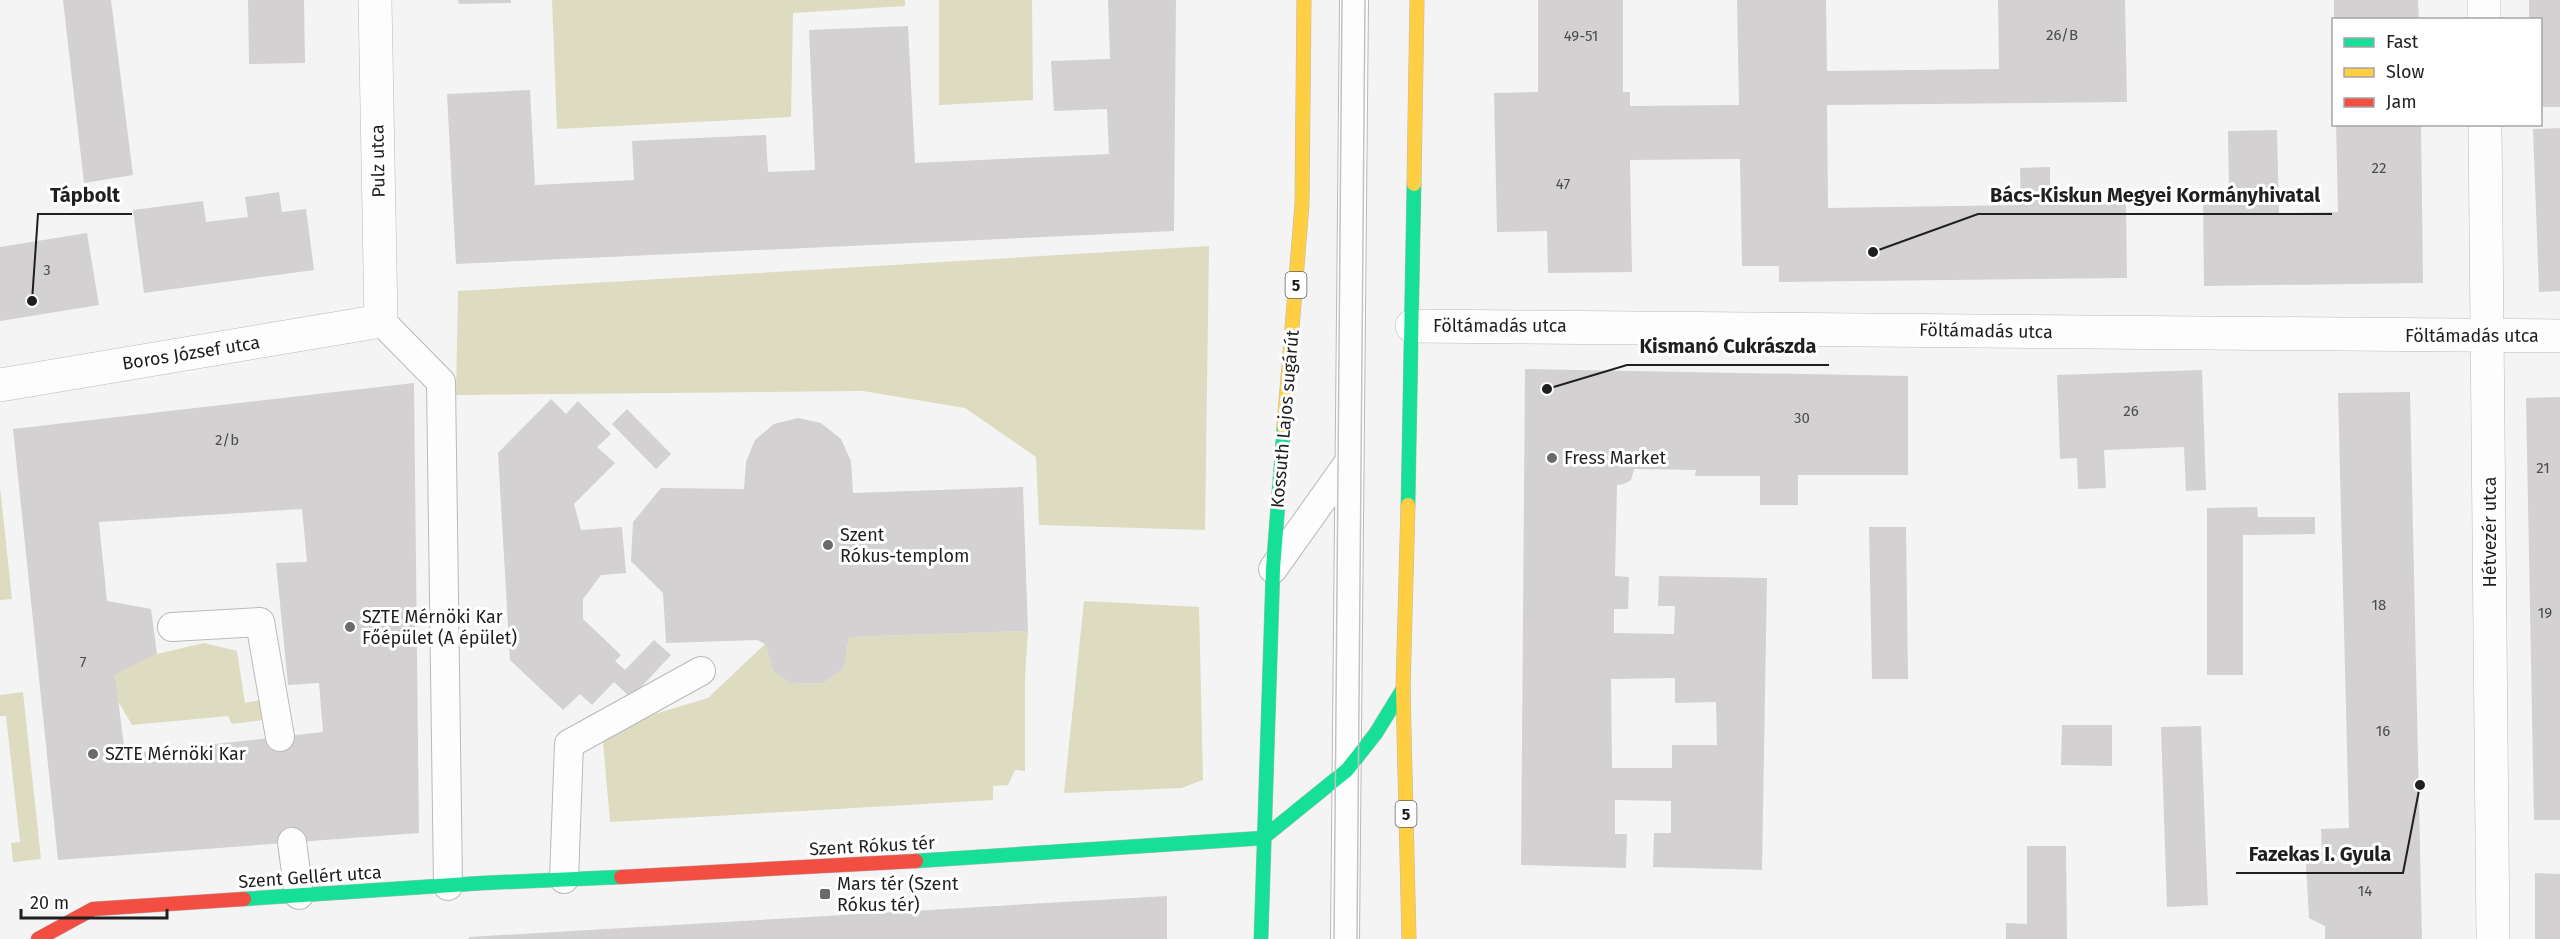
<svg xmlns="http://www.w3.org/2000/svg" width="2560" height="939" viewBox="0 0 2560 939" font-family="'Fira Sans',sans-serif">
  <rect width="100%" height="100%" fill="#f5f4f4"/>
  <path fill="#dddbc0" d="M552,0h353v6l-112,7 -2,104 -234,12z
    M939,0h93l1,100 -94,5z
    M1209,246l-4,284 -166,-5 -3,-68 -71,-49 -102,-17 -407,4 2,-104z
    M0,487l12,112 -12,1z
    M1084,601l115,6 4,173 -22,8 -117,5z
    M1028,631l-3,46v94l-10,-1 -7,15 -15,1v14l-383,22 -8,-92 106,-32 57,-54 8,27 17,13 34,-1 20,-15 5,-31z
    M204,643l33,8 8,52 15,-3 3,20 -31,4 -4,-8 -96,9 -14,-24 -3,-26 42,-21z
    M23,692l18,167 -28,3 -2,-19 9,-1 -14,-126h-6v-21z"/>
  <path fill="#d3d1d2" fill-rule="evenodd" d="M63,0h48l22,175 -49,8z
    M248,0h56l1,63 -56,1z
    M458,0h53v3l-52,1z
    M1108,0h68l-2,231 -718,33 -9,-170 83,-4 5,95 99,-5 -2,-39 134,-6 2,37 47,-2 -6,-140 99,-4 7,137 194,-9 -2,-45 -53,2 -3,-50 59,-2z
    M1538,0h85v92h7v14l109,-1 -2,-105h89l1,71 172,-2 -1,-69h127l2,102 -300,3 1,103 193,-3 -1,-37 30,-1v37h76l1,74 -348,4v-16h-37l-2,-107 -110,1 2,112 -84,1 -1,-42 -50,1 -3,-139 44,-1z
    M2334,0h84l1,20h-85z
    M2529,0h31v107h-20v-87h-11z
    M2336,124h85l2,159 -219,3 -1,-92h26l-1,-63 49,-1 2,83 59,-1z
    M2560,128v163l-21,1 -6,-163z
    M279,192l3,20 24,-3 8,61 -170,23 -11,-83 70,-9 3,21 42,-5 -3,-20z
    M87,233l12,72 -99,16v-74z
    M1525,369l383,7v99h-110v30h-38v-29h-65l1,-6 -62,-1 -3,11 -7,4 -7,1 -2,91 14,1 -1,32h-14v24l60,1 1,-28h-17l1,-30 108,2 -5,292 -109,-3 1,-34h17v-32l-56,-1v34h12l-1,34 -105,-3zM1675,678v25l41,-1 1,43h-45v23h-60l-1,-89z
    M2202,370l4,120 -20,1 -2,-44 -80,3 2,38 -28,1 -1,-31 -17,1 -3,-84z
    M414,383l5,450 -361,27 -45,-431zM302,509l5,53 -31,1 12,122 31,-2 4,49 -198,22 -10,-79 42,-21 -6,-45 -44,-8 -8,-79z
    M2410,392l12,547h-97v-13l-16,-8 -3,-54 16,-11 -1,-24 28,-1 -11,-435z
    M2560,397v423h-26l-8,-422z
    M551,399l15,15 12,-13 33,33 -14,13 18,16 -41,41 7,26 41,-3 4,46 -25,2 -18,24v20l38,36 -6,6 10,9 29,-30 17,15 -40,43 -17,-16 -22,23 -12,-11 -17,16 -53,-50 -12,-207z
    M627,409l44,45 -15,15 -44,-45z
    M798,418l23,5 20,16 10,22 2,32 170,-6 5,144 -179,6 -5,31 -20,15 -34,1 -17,-13 -8,-27 -8,-4 -91,3 -3,-50 -32,-32 2,-39 28,-34 83,1 2,-27 9,-22 19,-16z
    M2257,507l1,10h57v17l-72,1v140h-36v-167z
    M1869,527h37l2,152h-36z
    M2062,725h50v41l-51,-1z
    M2201,726l7,179 -41,2 -6,-180z
    M2027,846h39l1,93h-61v-16l21,1z
    M2535,873l25,1v65h-25z
    M1167,896v43h-698v-2z"/>
  <g fill="none" stroke-linecap="round" stroke-linejoin="round">
    <g stroke="#bab9ba" stroke-width="30">
      <path id="lane" d="M381,321l60,61 7,504
        M1273,569l76,-107
        M172,627l88,-5 20,115
        M292,842l7,53
        M564,879l5,-135 132,-73
        M1345,939l9,-939"/>
    </g>
    <g stroke="#bab9ba" stroke-width="34">
      <path id="street" d="M2484,0v20
        M2485,124l8,815
        M1412,326l1148,10
        M0,385l381,-64 -6,-321"/>
    </g>
    <g stroke="#bab9ba" stroke-width="15">
      <path id="fast" d="M1408,505l6,-321
        M916,861l347,-23 84,-68 29,-37 27,-44
        M244,899l239,-16 138,-6
        M1261,939l12,-370 11,-142"/>
    </g>
    <g stroke="#bab9ba" stroke-width="15">
      <path id="slow" d="M1414,184l3,-184
        M1284,427l18,-223 2,-204
        M1408,505l-5,184 6,250"/>
    </g>
    <g stroke="#bab9ba" stroke-width="15">
      <path id="jam" d="M621,877l295,-16
        M38,939l55,-30 151,-10"/>
    </g>
    <use href="#lane" stroke="#fefdfd" stroke-width="28"/>
    <use href="#street" stroke="#fefdfd" stroke-width="33"/>
    <use href="#fast" stroke="#16e098" stroke-width="14"/>
    <use href="#slow" stroke="#ffcf43" stroke-width="14"/>
    <use href="#jam" stroke="#f24e42" stroke-width="14"/>
    <path stroke="#c3c2c3" stroke-width="1.5" d="M1334,939l8,-939
      M1357,939l8,-939"/>
  </g>
  <g fill="#6b6a6a" stroke="#fff" stroke-width="2">
    <circle cx="1552" cy="458" r="6"/>
    <circle cx="828" cy="545" r="6"/>
    <circle cx="350" cy="627" r="6"/>
    <circle cx="93" cy="754" r="6"/>
    <rect x="819" y="888" width="12" height="12" rx="3"/>
  </g>
  <g text-anchor="middle" dominant-baseline="central" stroke-width="6" stroke-linejoin="round" paint-order="stroke">
    <g font-size="15" fill="#4d4c4c">
      <text x="2062" y="35">26/B</text>
      <text x="1581" y="36">49-51</text>
      <text x="2379" y="168">22</text>
      <text x="1563" y="184">47</text>
      <text x="47" y="270">3</text>
      <text x="2131" y="411">26</text>
      <text x="1802" y="418">30</text>
      <text x="227" y="440">2/b</text>
      <text x="2543" y="468">21</text>
      <text x="2379" y="605">18</text>
      <text x="2545" y="613">19</text>
      <text x="83" y="662">7</text>
      <text x="2383" y="731">16</text>
      <text x="2365" y="891">14</text>
    </g>
    <g fill="#fff" stroke="#636263" stroke-width="1.5">
      <rect x="1285.5" y="272" width="21" height="26" rx="4.5"/>
      <rect x="1395.5" y="801" width="21" height="26" rx="4.5"/>
    </g>
    <g font-size="16" font-weight="bold" fill="#201f20">
      <text x="1296" y="285">5</text>
      <text x="1406" y="814">5</text>
    </g>
    <g font-size="18" fill="#201f20" stroke="#fff">
      <text transform="translate(378 161) rotate(-91)">Pulz utca</text>
      <text x="1500" y="326">Föltámadás utca</text>
      <text transform="translate(1986 331) rotate(1)">Föltámadás utca</text>
      <text x="2472" y="336">Föltámadás utca</text>
      <text transform="translate(191 353) rotate(-9)">Boros József utca</text>
      <text transform="translate(1285 419) rotate(-85)">Kossuth Lajos sugárút</text>
      <text transform="translate(2490 532) rotate(-90)">Hétvezér utca</text>
      <text transform="translate(872 846) rotate(-3)">Szent Rókus tér</text>
      <text transform="translate(310 877) rotate(-4)">Szent Gellért utca</text>
    </g>
    <g font-size="18" fill="#201f20" stroke="#fff" text-anchor="start">
      <text x="1564" y="458">Fress Market</text>
      <text x="840" y="535">Szent<tspan x="840" dy="21">Rókus-templom</tspan></text>
      <text x="362" y="617">SZTE Mérnöki Kar<tspan x="362" dy="21">Főépület (A épület)</tspan></text>
      <text x="105" y="754">SZTE Mérnöki Kar</text>
      <text x="837" y="884">Mars tér (Szent<tspan x="837" dy="21">Rókus tér)</tspan></text>
    </g>
  </g>
  <path fill="none" stroke="#201f20" stroke-width="2" d="M32 301L38 214H132M1873 252L1978 214H2332M1547 389L1627 365H1829M2420 785L2403 873H2236"/>
  <g fill="#201f20" stroke="#fff" stroke-width="2">
    <circle cx="32" cy="301" r="6"/>
    <circle cx="1873" cy="252" r="6"/>
    <circle cx="1547" cy="389" r="6"/>
    <circle cx="2420" cy="785" r="6"/>
  </g>
  <g font-size="20" text-anchor="middle" font-weight="bold" fill="#201f20" stroke="#fff" stroke-width="6" stroke-linejoin="round" paint-order="stroke">
    <text x="85" y="202">Tápbolt</text>
    <text x="2155" y="202">Bács-Kiskun Megyei Kormányhivatal</text>
    <text x="1728" y="353">Kismanó Cukrászda</text>
    <text x="2320" y="861">Fazekas I. Gyula</text>
  </g>
  <rect x="2332" y="18" width="210" height="108" fill="#ffffff" stroke="#a6a5a6" stroke-width="1.5"/>
  <rect x="2344" y="38" width="30" height="9" fill="#16e098" stroke="#a6a5a6" stroke-width="1.5"/>
  <text x="2386" y="48" font-size="18" fill="#201f20">Fast</text>
  <rect x="2344" y="68" width="30" height="9" fill="#ffcf43" stroke="#a6a5a6" stroke-width="1.5"/>
  <text x="2386" y="78" font-size="18" fill="#201f20">Slow</text>
  <rect x="2344" y="98" width="30" height="9" fill="#f24e42" stroke="#a6a5a6" stroke-width="1.5"/>
  <text x="2386" y="108" font-size="18" fill="#201f20">Jam</text>
  <path d="M21 909v9h146v-9" fill="none" stroke="#201f20" stroke-width="3"/>
  <text x="30" y="909" font-size="18" fill="#201f20" stroke="#ffffff" stroke-width="4.5" paint-order="stroke">20 m</text>
</svg>
